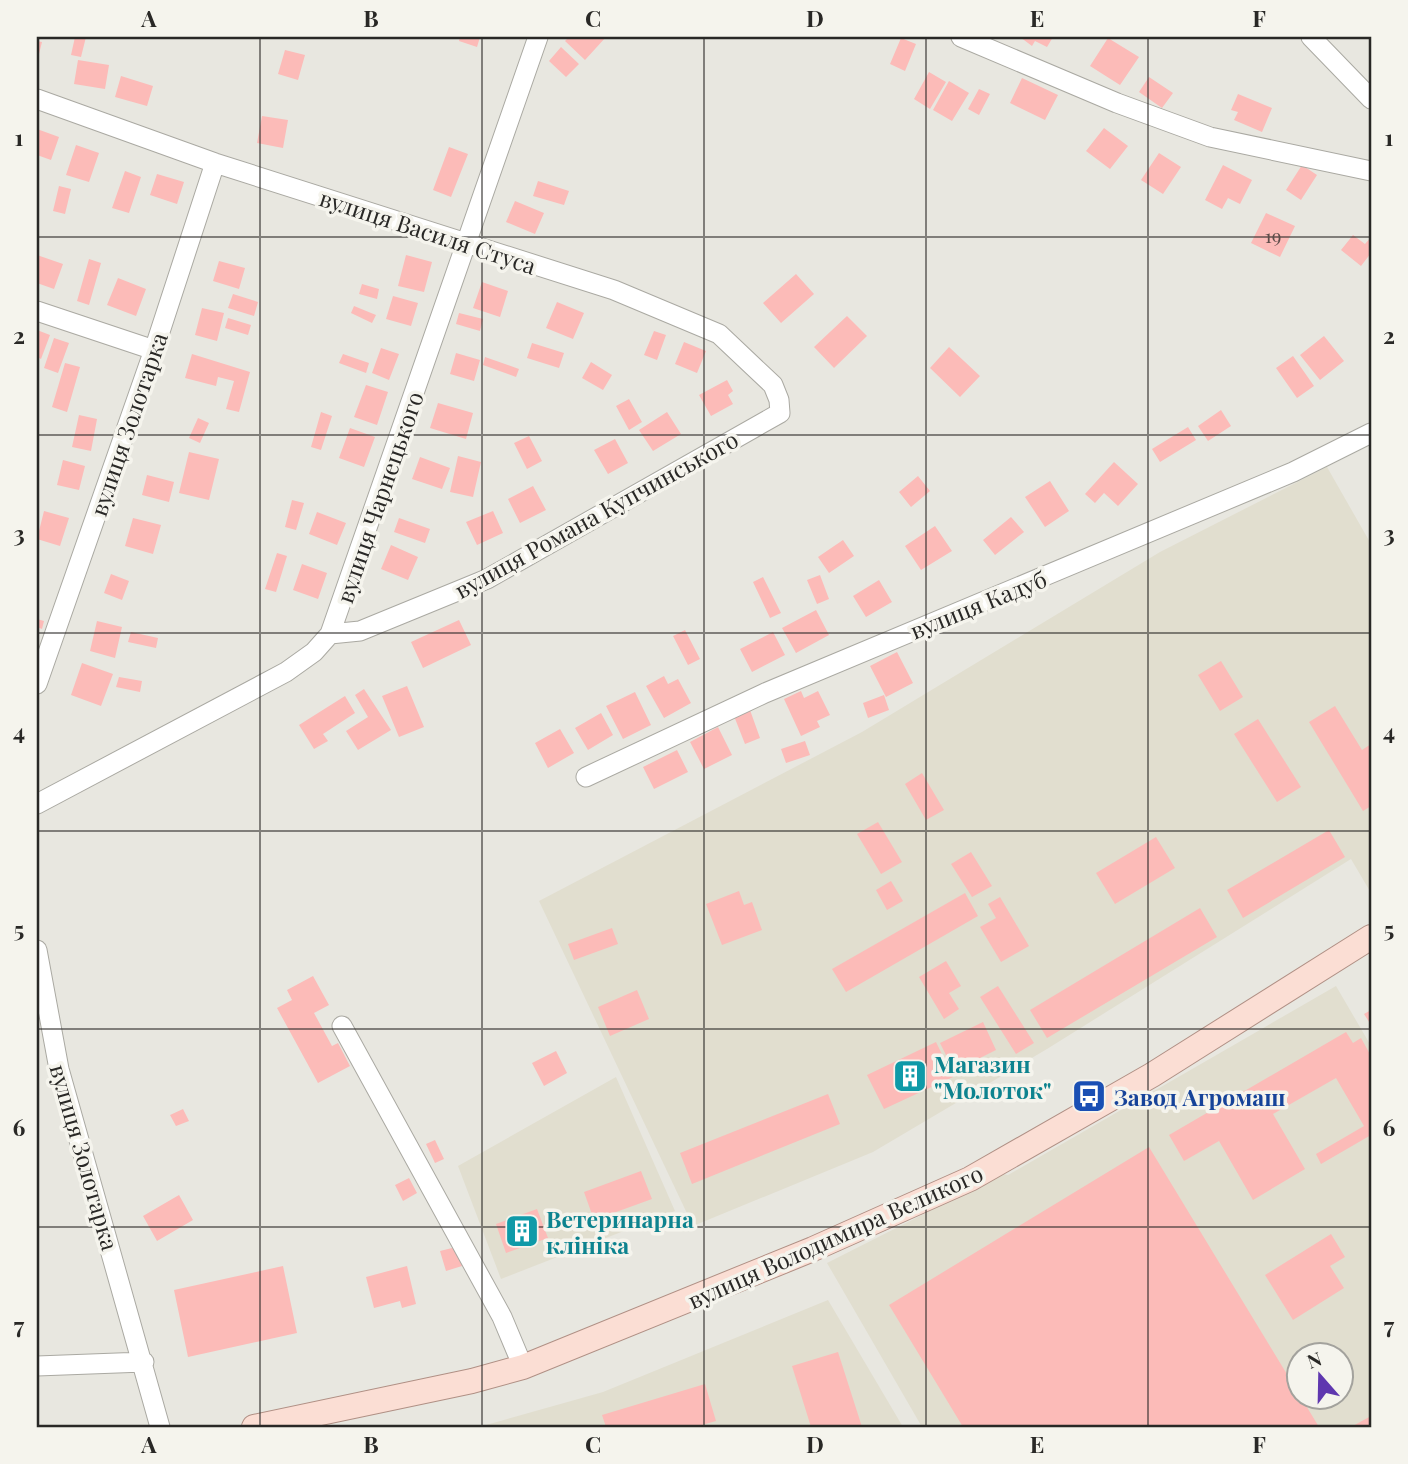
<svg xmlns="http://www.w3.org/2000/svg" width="1408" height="1464" viewBox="0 0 1408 1464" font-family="'Playfair Display',serif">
  <rect width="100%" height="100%" fill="#e8e7e0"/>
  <path fill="#e1decf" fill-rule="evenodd" d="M1327,467l44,77v349l-20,-34 -304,190 -174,103 -180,74 -154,-325 323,-169 298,-180z
    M1336,986l35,60v381h-449l-95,-164 176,-89 5,1zM1300,1356h42v42h-42z
    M616,1077l59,134 -174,68 -43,-113z
    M828,1300l75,127h-424l124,-35z"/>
  <path fill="#fcbbb8" d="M75,37h11l-5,20 -10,-2z
    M460,37h20l-3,10 -18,-6z
    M569,37h37l-21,23 -20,-19z
    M1020,37h33l-6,10 -12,-6 -3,5z
    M901,38l15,6 -11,27 -15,-7z
    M1108,38l31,19 -19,28 -30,-19z
    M37,41l5,1 -4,16h-1z
    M561,47l18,17 -13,13 -17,-16z
    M285,50l20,5 -7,25 -20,-6z
    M78,60l31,5 -4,24 -31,-5z
    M929,72l17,10 -16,27 -16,-10z
    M121,76l32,10 -6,20 -32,-9z
    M1149,77l24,16 -11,15 -23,-16z
    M1022,78l36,17 -13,25 -35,-17z
    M949,81l20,12 -17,28 -19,-11z
    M979,89l11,5 -11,21 -11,-6z
    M1238,94l34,14 -10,24 -28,-12 4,-8 -7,-2z
    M262,116l26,4 -5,28 -26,-5z
    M1104,128l24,18 -18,23 -24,-18z
    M37,129l22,8 -8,23 -14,-5z
    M76,145l23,8 -10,29 -23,-7z
    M449,147l19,7 -17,43 -18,-7z
    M1159,153l22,14 -18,27 -22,-14z
    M1223,165l29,15 -12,24 -12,-6 -6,11 -17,-9z
    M1302,165l15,10 -16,25 -15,-10z
    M125,171l16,6 -12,36 -17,-5z
    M157,174l27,8 -7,22 -27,-9z
    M538,181l31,10 -5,14 -31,-9z
    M59,186l12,3 -6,25 -12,-3z
    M515,201l29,12 -9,21 -29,-12z
    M1266,213l29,13 -15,31 -29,-14z
    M1353,235l12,9 6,-7v16l-10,13 -20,-16z
    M37,255l26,9 -9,25 -17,-6z
    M406,255l26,7 -8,30 -26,-6z
    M89,259l12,4 -12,42 -12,-4z
    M219,261l26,7 -6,21 -26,-8z
    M796,274l18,20 -33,29 -18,-20z
    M118,278l28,11 -10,27 -29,-11z
    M482,282l26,9 -8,26 -27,-9z
    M362,284l17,5 -2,10 -18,-5z
    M233,294l25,8 -4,14 -26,-8z
    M393,296l25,7 -7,23 -25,-7z
    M557,302l27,11 -11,26 -27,-11z
    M354,306l22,9 -4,8 -21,-10z
    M202,308l22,5 -7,28 -22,-6z
    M459,313l24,6 -3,12 -24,-7z
    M847,316l20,20 -33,32 -20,-21z
    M228,318l23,7 -3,10 -23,-7z
    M37,330l13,5 -9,24 -4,-2z
    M654,331l12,4 -9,25 -13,-5z
    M1324,336l20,25 -24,19 -20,-25z
    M54,338l15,5 -11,30 -14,-5z
    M684,342l22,9 -9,22 -22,-9z
    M532,343l32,10 -5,15 -32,-10z
    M949,347l31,29 -20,21 -30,-29z
    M381,348l18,6 -10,26 -17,-7z
    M456,353l24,7 -6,21 -24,-7z
    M192,354l58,18 -11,40 -13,-3 8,-28 -16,-4 -2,9 -31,-8z
    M343,354l26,9 -3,10 -27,-10z
    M1293,356l21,30 -17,12 -21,-30z
    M485,357l34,12 -3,8 -33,-12z
    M591,362l21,13 -9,15 -21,-12z
    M65,363l15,4 -13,45 -15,-5z
    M727,380l6,11 -5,4 5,9 -22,12 -12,-21z
    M366,385l22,7 -11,33 -23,-8z
    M629,399l13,23 -13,8 -13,-24z
    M438,403l35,10 -7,26 -36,-11z
    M1221,410l10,16 -23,15 -10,-15z
    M321,412l11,4 -11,34 -10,-3z
    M667,412l14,22 -28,17 -14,-21z
    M79,415l18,4 -6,32 -19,-4z
    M198,418l11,5 -9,20 -11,-5z
    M1188,427l8,13 -36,22 -8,-13z
    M350,428l25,9 -11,30 -25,-9z
    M529,436l13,25 -15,8 -13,-26z
    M615,439l13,24 -20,11 -14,-24z
    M189,452l30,7 -10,41 -30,-7z
    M458,456l23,6 -8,35 -23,-5z
    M420,457l30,11 -8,21 -30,-10z
    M63,460l22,6 -6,24 -22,-5z
    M1114,462l24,22 -20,22 -14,-13 -9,10 -10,-9z
    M147,475l27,7 -5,20 -27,-7z
    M918,476l12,15 -19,16 -12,-15z
    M1050,481l19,30 -24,16 -20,-30z
    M533,486l13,24 -26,13 -12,-24z
    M292,500l12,3 -8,27 -11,-3z
    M44,511l25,7 -9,28 -23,-7z
    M493,511l10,22 -26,12 -11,-23z
    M317,512l29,11 -9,22 -28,-11z
    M1011,517l13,15 -29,23 -12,-15z
    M133,518l28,7 -8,29 -28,-8z
    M399,518l31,11 -5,14 -31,-11z
    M935,526l17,25 -31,19 -16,-24z
    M843,540l11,16 -25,17 -11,-16z
    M391,545l27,12 -10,23 -27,-11z
    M277,553l10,3 -11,36 -11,-3z
    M302,564l25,9 -9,26 -25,-9z
    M111,574l18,7 -7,19 -18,-7z
    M820,575l9,24 -12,5 -10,-24z
    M763,577l18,36 -11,5 -17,-36z
    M879,580l13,22 -26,15 -13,-21z
    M816,610l13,25 -33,18 -14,-25z
    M37,619l7,2 -2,8 -5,-2z
    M459,620l12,25 -48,23 -12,-26z
    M97,621l25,6 -7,31 -25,-7z
    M685,630l15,29 -12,6 -15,-29z
    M131,632l27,6 -2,10 -28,-6z
    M773,632l12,23 -33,17 -12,-23z
    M897,652l16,31 -27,14 -16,-31z
    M1221,661l22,36 -23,14 -22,-36z
    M82,663l31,11 -12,32 -30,-11z
    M664,676l4,8 10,-5 13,24 -27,15 -18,-32z
    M119,677l23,4 -2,11 -24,-5z
    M407,686l17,41 -25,10 -17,-41z
    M364,689l27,41 -33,20 -12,-19 22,-14 -13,-22z
    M801,691l3,7 14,-7 12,24 -13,6 3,6 -19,9 -17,-37z
    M635,692l16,33 -28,14 -17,-33z
    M884,695l5,15 -21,8 -5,-15z
    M345,696l10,17 -32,21 5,7 -14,8 -15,-24z
    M1335,706l27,44 9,-6v62l-8,5 -54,-89z
    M750,710l10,28 -15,6 -11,-28z
    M601,713l12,22 -25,15 -13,-22z
    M1258,719l43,68 -24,15 -43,-68z
    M718,727l14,28 -28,14 -14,-27z
    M560,729l14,24 -26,15 -13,-25z
    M805,741l5,14 -24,8 -5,-14z
    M677,750l11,22 -34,17 -11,-22z
    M922,773l22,37 -18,10 -21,-36z
    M878,822l24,40 -21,12 -24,-40z
    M1329,830l16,27 -102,61 -16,-28z
    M1156,837l19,31 -60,36 -19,-31z
    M971,852l21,34 -20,11 -21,-33z
    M891,881l12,20 -16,9 -11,-20z
    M739,891l5,14 8,-3 10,28 -40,15 -16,-41z
    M965,893l13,23 -132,76 -14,-23z
    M1000,897l29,49 -28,16 -21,-35 16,-9 -8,-14z
    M1200,908l17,29 -170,101 -17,-28z
    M612,928l6,16 -44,16 -6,-16z
    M946,961l15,25 -12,7 10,16 -15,10 -25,-42z
    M313,976l16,29 -15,8 18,33 6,-3 12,23 -32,17 -41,-75 15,-8 -5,-10z
    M998,986l36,57 -18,11 -36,-57z
    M637,990l12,29 -39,17 -12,-29z
    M1371,1010v15l-7,-11z
    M983,1022l13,28 -42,21 -14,-28z
    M1346,1032l7,11 8,-5 10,18v79l-50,29 -5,-10 48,-28 -28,-48 -63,36 32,55 -52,31 -34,-59 -35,20 -15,-26z
    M936,1042l17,35 -69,32 -17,-34z
    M556,1051l11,22 -23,13 -12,-23z
    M828,1094l12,30 -148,60 -12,-31z
    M183,1109l6,12 -13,5 -6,-11z
    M435,1140l9,19 -9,4 -9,-19z
    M1149,1147l170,280h-356l-74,-122z
    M641,1171l11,28 -58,21 -10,-28z
    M409,1178l8,15 -14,8 -8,-16z
    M179,1195l14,25 -36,21 -14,-25z
    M537,1209l11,29 -42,15 -10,-29z
    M1331,1234l14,23 -15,9 14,22 -51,32 -28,-45z
    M456,1247l6,19 -16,5 -6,-20z
    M283,1266l14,67 -109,24 -14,-67z
    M407,1266l9,38 -14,4 -2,-7 -26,7 -8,-31z
    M838,1352l24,75h-51l-19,-61z
    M705,1384l11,37 -21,6h-89l-4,-12z
    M1371,1416v11h-20z"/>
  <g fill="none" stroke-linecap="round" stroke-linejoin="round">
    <g stroke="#aaa9a2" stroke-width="21">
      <path id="minor" d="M961,37l156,66 93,34 161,34
        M1311,37l60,62
        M37,99l178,64 399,127 105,44 54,51 6,15 1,13 -293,166 -127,52 -30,3
        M37,311l117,39
        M37,684l117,-334 61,-187
        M586,777l179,-84 528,-221 78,-39
        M37,804l249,-132 28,-20 16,-18 208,-597
        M37,950l22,119 101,358
        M342,1026l160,291 21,50
        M37,1366l107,-4"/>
    </g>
    <g stroke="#b09085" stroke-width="26">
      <path id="major" d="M254,1427l218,-46 51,-14 290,-118 157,-70 182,-104 219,-138"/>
    </g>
    <use href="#minor" stroke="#fff" stroke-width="19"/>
    <use href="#major" stroke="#fbded4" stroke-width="24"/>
  </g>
  <path fill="none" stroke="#292826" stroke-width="2" stroke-opacity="0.55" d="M260,37v1390M482,37v1390M704,37v1390M926,37v1390M1148,37v1390M37,237h1334M37,435h1334M37,633h1334M37,831h1334M37,1029h1334M37,1227h1334"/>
  <defs>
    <g id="building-square" transform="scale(1.75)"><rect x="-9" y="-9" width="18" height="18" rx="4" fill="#0f9aa8" stroke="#f5f4ed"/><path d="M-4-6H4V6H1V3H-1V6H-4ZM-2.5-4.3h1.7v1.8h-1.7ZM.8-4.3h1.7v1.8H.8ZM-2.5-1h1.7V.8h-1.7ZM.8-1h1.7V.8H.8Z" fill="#fff"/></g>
    <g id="bus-square" transform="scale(1.75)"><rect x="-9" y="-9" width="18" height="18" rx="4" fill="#1a4fb4" stroke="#f5f4ed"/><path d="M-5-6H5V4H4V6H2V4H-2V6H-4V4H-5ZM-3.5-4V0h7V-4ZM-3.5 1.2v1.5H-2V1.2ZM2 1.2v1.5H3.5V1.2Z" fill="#fff"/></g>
  </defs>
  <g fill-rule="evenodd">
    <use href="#building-square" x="910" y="1076"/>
    <use href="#bus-square" x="1089" y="1096"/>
    <use href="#building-square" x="522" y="1231"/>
  </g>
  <g text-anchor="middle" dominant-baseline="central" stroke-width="7" stroke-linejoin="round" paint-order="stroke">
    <g font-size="19" fill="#5e4d4a">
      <text x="1273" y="235">19</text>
    </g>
    <g font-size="23" fill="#292826" stroke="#f5f4ed">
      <text transform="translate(428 231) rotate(18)">вулиця Василя Стуса</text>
      <text transform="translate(128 424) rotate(-71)">вулиця Золотарка</text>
      <text transform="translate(379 497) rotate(-71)">вулиця Чарнецького</text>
      <text transform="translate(596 514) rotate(-29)">вулиця Романа Купчинського</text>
      <text transform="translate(978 604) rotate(-22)">вулиця Кадуб</text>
      <text transform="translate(85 1157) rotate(74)">вулиця Золотарка</text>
      <text transform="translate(835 1236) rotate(-24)">вулиця Володимира Великого</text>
    </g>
    <g font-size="23" font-weight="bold" fill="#0d838f" stroke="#f5f4ed" text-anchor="start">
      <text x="934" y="1063">Магазин<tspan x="934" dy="26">"Молоток"</tspan></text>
      <text x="546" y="1218">Ветеринарна<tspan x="546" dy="26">клініка</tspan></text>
    </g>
    <g font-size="23" font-weight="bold" fill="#164399" stroke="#f5f4ed" text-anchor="start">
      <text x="1114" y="1096">Завод Агромаш</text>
    </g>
  </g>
  <rect width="1408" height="1464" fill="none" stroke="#f5f4ed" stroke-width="77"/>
  <g transform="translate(1320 1376) rotate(340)"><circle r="33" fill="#f5f4ed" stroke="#a3a29d" stroke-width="2"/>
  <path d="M0-5L12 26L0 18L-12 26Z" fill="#5f37af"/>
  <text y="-10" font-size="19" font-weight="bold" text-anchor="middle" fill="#292826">N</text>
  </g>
  <rect x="38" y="38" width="1332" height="1388" fill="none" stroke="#292826" stroke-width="2.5"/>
  <g font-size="23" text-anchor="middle" font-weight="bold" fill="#292826">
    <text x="149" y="27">A</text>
    <text x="371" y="27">B</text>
    <text x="593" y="27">C</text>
    <text x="815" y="27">D</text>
    <text x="1037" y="27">E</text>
    <text x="1259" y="27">F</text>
    <text x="19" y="146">1</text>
    <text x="1389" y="146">1</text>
    <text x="19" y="344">2</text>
    <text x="1389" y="344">2</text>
    <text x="19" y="542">3</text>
    <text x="1389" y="542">3</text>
    <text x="19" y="740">4</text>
    <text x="1389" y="740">4</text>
    <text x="19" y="938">5</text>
    <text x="1389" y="938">5</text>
    <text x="19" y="1136">6</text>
    <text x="1389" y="1136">6</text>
    <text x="19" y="1334">7</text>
    <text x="1389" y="1334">7</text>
    <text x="149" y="1453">A</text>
    <text x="371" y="1453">B</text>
    <text x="593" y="1453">C</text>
    <text x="815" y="1453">D</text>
    <text x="1037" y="1453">E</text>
    <text x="1259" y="1453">F</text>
  </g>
</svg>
